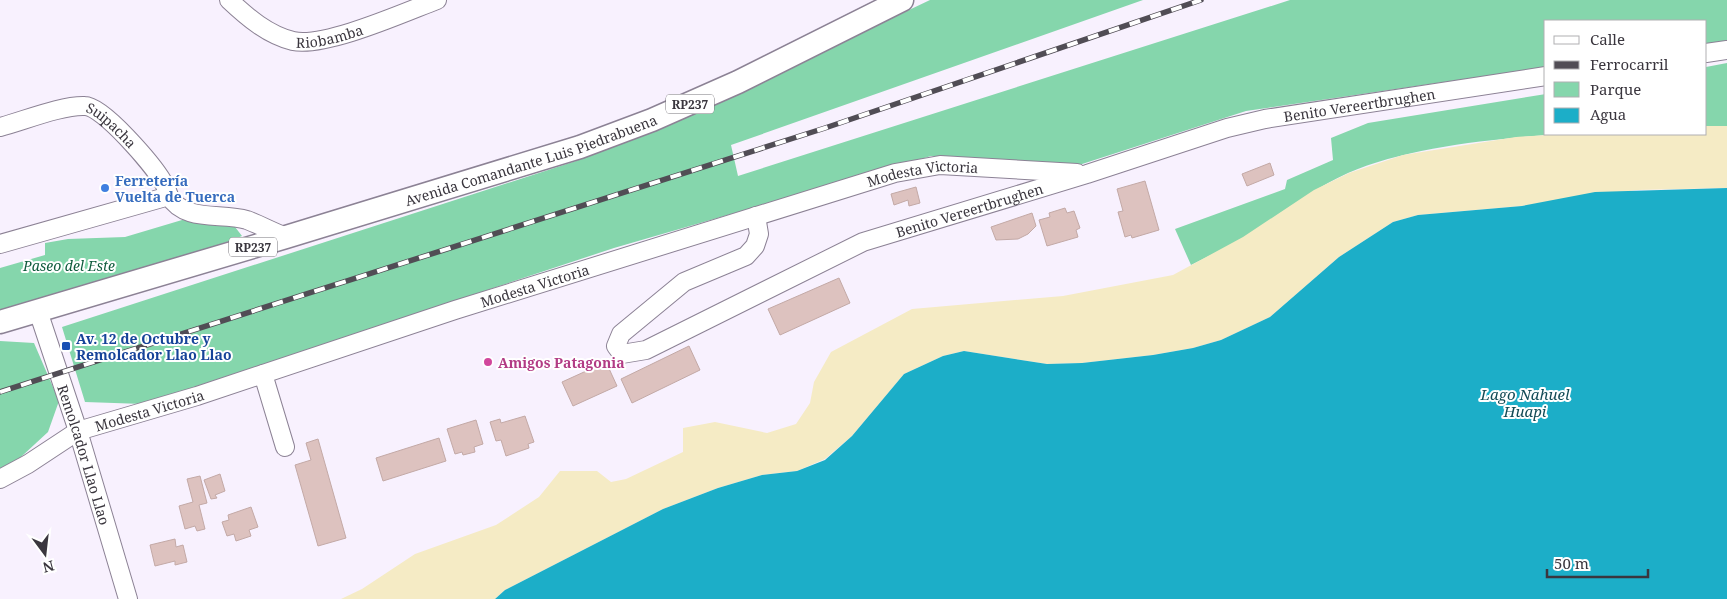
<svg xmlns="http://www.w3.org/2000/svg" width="1727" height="599" viewBox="0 0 1727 599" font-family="'Noto Serif',serif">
  <rect width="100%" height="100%" fill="#f8f1fe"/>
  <path fill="#85d6ac" d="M930,0h213l-412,145 7,31 552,-176h437v41l-21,3v-23h-160v46l-300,44 -167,54 -148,-9 -317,92 -471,156 -58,-2 -23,-75 514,-166 182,-79z
    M1727,63v63h-21v-59z
    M1546,94v40h17c-65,4 -156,13 -215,39 -37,17 -69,42 -103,64 -17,10 -36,19 -54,28l-16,-36 110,-40 2,-9 46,-20 -2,-22 37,-15z
    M182,220l50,3 10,13 -35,14 -207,61v-43l45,-13v-12l23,-4 57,-2z
    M0,341l34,2 25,58 -11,31 -39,36 -9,3z"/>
  <path fill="#f5ebc5" d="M1706,126h21v62l-90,2 -79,10 -36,6 -104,9 -25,7 -54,35 -69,60 -49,23 -28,8 -40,7 -71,8 -35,1 -83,-13 -21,5 -39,18 -52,62 -27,23 -28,12 -35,4 -44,13 -55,21 -158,81 -10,9h-154l21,-10 53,-35 81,-29 43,-28 21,-26h37l14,11 15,-3 57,-27v-24l32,-6 52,11 29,-9 14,-21 4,-21 17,-30 81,-43 151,-13 110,-21 70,-38 71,-47 35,-17 54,-18 113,-18 47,-3h143z"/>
  <path fill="#1caec8" d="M1727,188v411h-1232l10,-9 158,-81 55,-21 44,-13 35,-4 28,-11 27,-24 52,-62 39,-18 21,-5 83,13 35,-1 71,-8 40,-7 28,-8 49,-23 69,-60 54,-35 25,-7 104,-9 73,-14z"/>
  <path fill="#ddc2bf" stroke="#c3a9a6" d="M1270,163l4,12 -27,11 -5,-12z
    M1145,181l14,49 -27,8 -1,-3 -6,2 -7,-25 5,-1 -6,-22z
    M916,187l4,16 -11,3 -1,-6 -14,5 -3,-11z
    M1065,208l2,5 7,-2 6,17 -4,2 2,7 -31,9 -8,-26 11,-3 -1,-4z
    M1032,213l4,13 -8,8 -10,5 -22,1 -5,-13z
    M839,278l11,25 -70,32 -12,-26z
    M689,346l11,24 -68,33 -11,-24z
    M606,362l11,24 -44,20 -11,-24z
    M525,416l9,26 -6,2 1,4 -23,8 -5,-16 -5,1 -6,-19 10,-3 1,4z
    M476,420l7,24 -9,3 1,5 -12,3 -1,-3 -7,2 -8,-25z
    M439,438l7,23 -63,20 -7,-23z
    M318,439l28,99 -28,8 -23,-81 16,-5 -5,-17z
    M220,474l5,17 -10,4 2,3 -6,1 -7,-19z
    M200,476l7,27 -8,2 6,24 -8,2 -2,-5 -10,3 -6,-23 14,-4 -6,-23z
    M251,507l7,20 -9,3 2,6 -15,5 -2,-7 -7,2 -5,-14 7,-2 -1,-5z
    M175,539l1,8 7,-2 4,17 -12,3v-4l-20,5 -5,-21z"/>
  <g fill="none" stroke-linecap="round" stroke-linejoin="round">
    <g stroke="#8c8295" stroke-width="20">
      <g id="minor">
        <path id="s1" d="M229,0c18,17 39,35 64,41 32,7 112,-29 144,-41"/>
        <path d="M1706,53l21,-3"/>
        <path id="s2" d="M0,127c23,-6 62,-22 85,-21 18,0 68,59 78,76 3,4 4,9 6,14"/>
        <path id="s3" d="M756,216l3,18 -4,12 -9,10 -62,26 -63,52 -5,12 6,8 24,-4 217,-108 224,-68 140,-46 38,-9 281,-43"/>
        <path d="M0,244l169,-48c16,27 52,16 78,24 13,5 26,12 39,17"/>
        <path id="s4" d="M38,311l40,120 50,168"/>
        <path d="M263,374l22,73"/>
        <path id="s5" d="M0,479l28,-15 50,-33 119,-35 258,-86 440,-137 45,-8 137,8"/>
      </g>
    </g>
    <g stroke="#8c8295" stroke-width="25">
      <g id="major">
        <path id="s6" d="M0,322l286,-85 294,-90 72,-27 86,-38 164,-82"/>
      </g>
    </g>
    <use href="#minor" stroke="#fff" stroke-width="18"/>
    <use href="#major" stroke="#fff" stroke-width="22"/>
    <g stroke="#514d55" stroke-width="5.5">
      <path id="rail" d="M0,392l825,-264 376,-128"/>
    </g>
    <use href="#rail" stroke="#fff" stroke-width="4" stroke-dasharray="11" stroke-linecap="butt"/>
  </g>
  <circle fill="#3f7fe0" stroke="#fff" stroke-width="2" cx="105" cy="188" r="5"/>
  <rect fill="#1a4fb4" stroke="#fff" stroke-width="2" x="61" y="341" width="10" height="10" rx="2.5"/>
  <circle fill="#d1479c" stroke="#fff" stroke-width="2" cx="488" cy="362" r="5"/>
  <g text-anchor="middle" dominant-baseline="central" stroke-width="4" stroke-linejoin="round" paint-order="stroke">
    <g fill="#fff" stroke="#757278" stroke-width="1">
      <rect x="666" y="94.5" width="48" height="19" rx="4"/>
      <rect x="229" y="237.5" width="48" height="19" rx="4"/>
    </g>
    <g font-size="12" font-weight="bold" fill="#3a363e">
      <text x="690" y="104">RP237</text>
      <text x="253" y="247">RP237</text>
    </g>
    <g font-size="14" fill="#3a363e" stroke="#fff">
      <text stroke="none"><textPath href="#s1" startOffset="114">Riobamba</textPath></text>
      <text stroke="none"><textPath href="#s3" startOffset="999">Benito Vereertbrughen</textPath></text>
      <text stroke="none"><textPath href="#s2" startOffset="121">Suipacha</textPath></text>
      <text stroke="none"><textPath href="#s6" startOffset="555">Avenida Comandante Luis Piedrabuena</textPath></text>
      <text stroke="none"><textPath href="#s5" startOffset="976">Modesta Victoria</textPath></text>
      <text stroke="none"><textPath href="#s3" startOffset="594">Benito Vereertbrughen</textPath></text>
      <text stroke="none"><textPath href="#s5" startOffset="571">Modesta Victoria</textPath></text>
      <text stroke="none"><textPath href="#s5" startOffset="166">Modesta Victoria</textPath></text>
      <text stroke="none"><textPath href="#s4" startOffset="151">Remolcador Llao Llao</textPath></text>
    </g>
    <g font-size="14" font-weight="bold" fill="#366cbe" stroke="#fff" text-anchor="start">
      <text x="115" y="180">Ferretería<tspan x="115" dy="16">Vuelta de Tuerca</tspan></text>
    </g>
    <g font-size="14" font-style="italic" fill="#0f5c3d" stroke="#fff">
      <text x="69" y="265">Paseo del Este</text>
    </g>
    <g font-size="14" font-weight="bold" fill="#164399" stroke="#fff" text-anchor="start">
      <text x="76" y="338">Av. 12 de Octubre y<tspan x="76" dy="16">Remolcador Llao Llao</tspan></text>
    </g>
    <g font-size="14" font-weight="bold" fill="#b23c85" stroke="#fff" text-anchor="start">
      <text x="498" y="362">Amigos Patagonia</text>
    </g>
    <g font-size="15" font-style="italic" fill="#134b56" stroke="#fff">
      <text x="1525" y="394">Lago Nahuel<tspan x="1525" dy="17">Huapi</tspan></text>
    </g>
  </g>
  <rect x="1544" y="20" width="162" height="115" fill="#ffffff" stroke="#b0afb2"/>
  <rect x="1554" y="36" width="25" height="8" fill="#ffffff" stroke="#b0afb2"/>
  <text x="1590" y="45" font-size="15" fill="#3a363e">Calle</text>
  <rect x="1554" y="61" width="25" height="8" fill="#514d55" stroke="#b0afb2"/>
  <text x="1590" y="70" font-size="15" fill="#3a363e">Ferrocarril</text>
  <rect x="1554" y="82" width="25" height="15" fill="#85d6ac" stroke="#b0afb2"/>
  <text x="1590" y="95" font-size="15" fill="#3a363e">Parque</text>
  <rect x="1554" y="108" width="25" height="15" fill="#1caec8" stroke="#b0afb2"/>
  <text x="1590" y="120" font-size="15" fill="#3a363e">Agua</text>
  <g transform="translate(45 554) rotate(165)" stroke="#ffffff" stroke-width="4" paint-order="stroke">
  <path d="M0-4L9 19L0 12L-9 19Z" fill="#3a363e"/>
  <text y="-8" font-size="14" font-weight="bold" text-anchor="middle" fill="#3a363e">N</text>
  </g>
  <path d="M1547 569v8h101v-8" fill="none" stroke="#3a363e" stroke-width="2.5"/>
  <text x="1554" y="569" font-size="15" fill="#3a363e" stroke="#ffffff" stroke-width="4" paint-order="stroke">50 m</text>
</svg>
